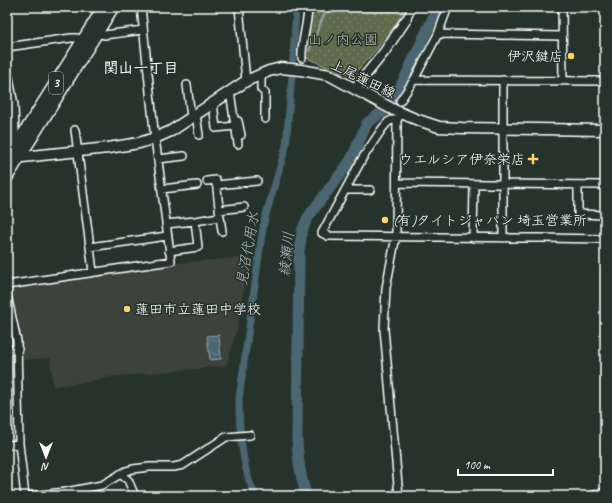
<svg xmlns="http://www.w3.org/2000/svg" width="612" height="503" viewBox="0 0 612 503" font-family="Caveat,'Klee One',sans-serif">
  <defs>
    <pattern id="park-dots" width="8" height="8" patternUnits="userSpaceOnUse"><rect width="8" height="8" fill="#5d6b4c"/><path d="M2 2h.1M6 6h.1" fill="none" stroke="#758167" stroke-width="1.8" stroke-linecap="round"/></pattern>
    <pattern id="water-ripples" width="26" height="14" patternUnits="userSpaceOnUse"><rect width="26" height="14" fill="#4c6671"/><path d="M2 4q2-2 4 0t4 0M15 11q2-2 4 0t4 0" fill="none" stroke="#677d86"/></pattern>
  </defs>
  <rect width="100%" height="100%" fill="#26332d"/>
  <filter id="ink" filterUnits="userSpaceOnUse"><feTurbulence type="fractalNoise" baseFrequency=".025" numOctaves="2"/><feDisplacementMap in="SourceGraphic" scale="8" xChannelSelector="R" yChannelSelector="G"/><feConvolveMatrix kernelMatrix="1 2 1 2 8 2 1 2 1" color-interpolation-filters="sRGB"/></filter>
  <g filter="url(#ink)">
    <path fill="#3c423a" d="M248,257l-11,73 -11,36 -117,11 -22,5 -34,4 -3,-28 -29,2v-18l-13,-55 169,-24z"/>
    <path fill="url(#park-dots)" stroke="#aeb5a6" d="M310,7h95c-11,25 -31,45 -49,65l-14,2 -37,-17z"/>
    <path fill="url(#water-ripples)" stroke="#94a3aa" d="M219,335l2,24 -11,1 -3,-24z"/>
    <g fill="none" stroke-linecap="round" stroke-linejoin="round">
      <path stroke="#94a3aa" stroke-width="2" d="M309,51l17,-41 -1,-3"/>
      <path stroke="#4c6671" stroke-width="7" d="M256,496c-14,-24 -17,-69 -17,-97l23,-165 3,-16 21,-72 6,-71 4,-68"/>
      <path stroke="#4c6671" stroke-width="11" d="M307,496c-7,-18 -9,-37 -10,-56l2,-187 3,-22 5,-12 7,-10 37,-49 16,-37 21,-15 13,-22 37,-79"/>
      <g stroke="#fff" stroke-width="10">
        <path id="minor" d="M239,7l7,74
          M562,7l1,74
          M406,20l6,-13
          M97,33l7,2 39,-5
          M438,34l124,2
          M7,47l64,-9h6l6,2
          M302,58c-1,-17 6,-34 6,-51
          M261,75v14l4,4v26
          M414,80l191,1
          M503,80v158
          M187,85l4,32
          M400,101l14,-21 24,-46 10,-27
          M213,103l3,25 19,-2 -5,-35
          M196,114l3,21
          M399,117l-2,3 -1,116 -10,52 -2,41 15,167
          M397,120h-5l-4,2 -6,7 -20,30 -40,74 6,3 212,2 65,1
          M238,121l3,14
          M75,130l15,117
          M236,130l2,14
          M158,159l26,-3
          M397,183l208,2
          M216,185l41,-4
          M578,185v29l27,1
          M162,189l35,-4
          M345,190h25
          M219,210l25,-3
          M220,217l2,14
          M195,221l25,-4 -4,-37 -9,1
          M166,224l29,-3 3,26 -29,4
          M473,238l1,-54
          M93,272l-3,-25 77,-11
          M7,285l164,-24 -17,-131 -13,-123
          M7,295l10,46 2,103 6,52
          M7,350l11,-1
          M7,445l12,-1
          M120,474l8,6 7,16
          M30,496l36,-4 36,-7 24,-14 7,-2 16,-2h25l9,-2 43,-28 24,-2
          M591,496l14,-4"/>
      </g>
      <g stroke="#fff" stroke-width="12">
        <path id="tertiary" d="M7,72l6,33 1,28 3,17
          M355,88l30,-37 21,-31"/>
      </g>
      <g stroke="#fff" stroke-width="13">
        <path id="secondary" d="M13,158l95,-10 31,-5 16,-5 16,-7 75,-50 23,-10 12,-3 20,2 28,5 65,35 24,10 21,7 23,1 143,2"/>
      </g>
      <g stroke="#fff" stroke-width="14">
        <path id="primary" d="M7,160l97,-153
          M7,177l106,-170"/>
      </g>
      <use href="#minor" stroke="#26332d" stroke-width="7"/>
      <use href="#tertiary" stroke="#26332d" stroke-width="9"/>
      <use href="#secondary" stroke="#26332d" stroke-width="10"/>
      <use href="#primary" stroke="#26332d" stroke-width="11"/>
    </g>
  </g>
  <g fill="#ffd166" stroke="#26332d" stroke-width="1.5">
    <circle cx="571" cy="56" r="4"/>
    <path d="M531 153h4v4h4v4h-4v4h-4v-4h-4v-4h4z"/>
    <circle cx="385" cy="220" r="4"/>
    <circle cx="127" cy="309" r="4"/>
  </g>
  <g text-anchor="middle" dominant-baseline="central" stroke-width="3" stroke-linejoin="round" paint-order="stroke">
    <rect fill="#26332d" stroke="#bec2c0" stroke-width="1" x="49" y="72" width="14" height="22" rx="3"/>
    <g font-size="13" font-weight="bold" fill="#fff">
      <text x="56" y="83">3</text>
    </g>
    <g font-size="14" fill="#b6bcae" stroke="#26332d">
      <text x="343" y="39">山ノ内公園</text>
    </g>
    <g font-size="14" fill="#fff" stroke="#26332d" text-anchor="end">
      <text x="563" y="56">伊沢鍵店</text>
      <text x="525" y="159">ウエルシア伊奈栄店</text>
      <text x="393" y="220" text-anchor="start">(有)タイトジャパン 埼玉営業所</text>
      <text x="135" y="309" text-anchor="start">蓮田市立蓮田中学校</text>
    </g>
    <g font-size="14" fill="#fff" stroke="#26332d">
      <text transform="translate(363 79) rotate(26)">上尾蓮田線</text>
    </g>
    <g font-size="15" font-weight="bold" fill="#fff" stroke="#26332d">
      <text x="141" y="68">関山一丁目</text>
    </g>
    <g font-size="15" font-style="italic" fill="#aebabf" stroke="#26332d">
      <text transform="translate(248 249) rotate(-80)">見沼代用水</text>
      <text transform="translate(287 254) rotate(-84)">綾瀬川</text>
    </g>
  </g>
  <rect width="612" height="503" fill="none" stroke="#26332d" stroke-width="24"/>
  <rect x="12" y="12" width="588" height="479" fill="none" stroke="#fff" stroke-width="1.5" filter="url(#ink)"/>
  <g transform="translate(46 457) rotate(180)" stroke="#26332d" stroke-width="3" paint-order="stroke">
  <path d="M0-3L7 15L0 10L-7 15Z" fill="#ffffff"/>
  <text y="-6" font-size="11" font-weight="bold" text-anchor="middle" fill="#ffffff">N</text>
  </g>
  <path d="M458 469v6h95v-6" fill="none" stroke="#ffffff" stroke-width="2"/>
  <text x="464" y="469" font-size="12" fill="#ffffff" stroke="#26332d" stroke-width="3" paint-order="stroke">100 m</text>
</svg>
